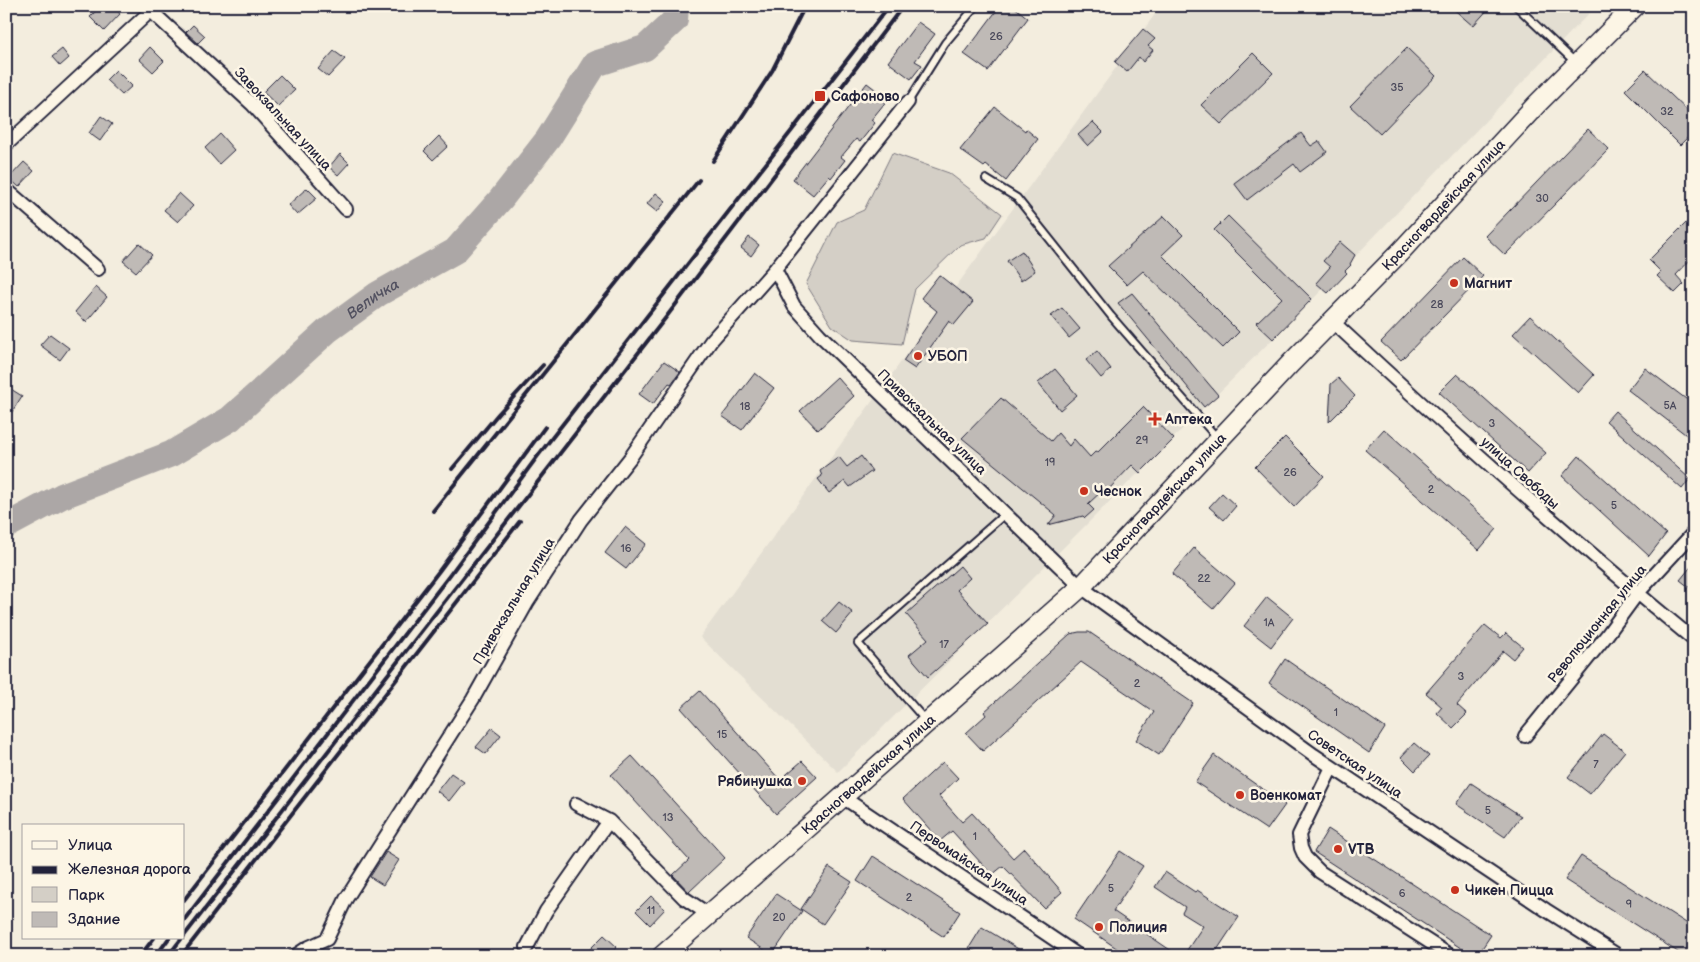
<svg xmlns="http://www.w3.org/2000/svg" width="1700" height="962" viewBox="0 0 1700 962" font-family="'Balsamiq Sans',sans-serif">
  <rect width="100%" height="100%" fill="#f3edde"/>
  <filter id="ink" filterUnits="userSpaceOnUse"><feTurbulence type="fractalNoise" baseFrequency=".02" numOctaves="2"/><feDisplacementMap in="SourceGraphic" scale="10" xChannelSelector="R" yChannelSelector="G"/><feConvolveMatrix kernelMatrix="1 2 1 2 8 2 1 2 1" color-interpolation-filters="sRGB"/></filter>
  <g filter="url(#ink)">
    <path fill="#e3ded2" d="M1161,6h435l-254,264 -504,502 -138,-135z"/>
    <path fill="#d4cfc6" stroke="#7b7880" d="M892,153l57,20 53,41 -16,24 -26,7 -45,44 -13,55 -49,-4 -21,-14 -26,-42 31,-62 27,-12z"/>
    <g fill="none" stroke-linecap="round" stroke-linejoin="round">
      <path stroke="#aca7a6" stroke-width="26" id="s1" d="M6,526l56,-30 109,-42 59,-35 97,-88 51,-37 77,-43 46,-52 47,-60 47,-75 50,-16 30,-28 1,-14"/>
    </g>
    <path fill="#bfbab6" stroke="#22223b" d="M101,6h11l8,8 -16,17 -14,-14z
      M1000,6h13l15,12 -40,53 -24,-17z
      M1450,6h41l-18,20z
      M918,22l17,12 -20,27 7,4 -11,14 -23,-17z
      M193,25l12,11 -7,7 -12,-11z
      M1143,29l12,10 -7,7 5,4 -10,12 -4,-5 -12,15 -12,-10z
      M150,47l14,14 -11,11 -14,-13z
      M1407,48l29,28 -56,58 -30,-28z
      M62,49l7,9 -9,8 -8,-9z
      M334,51l11,8 -17,18 -10,-8z
      M1253,53l20,20 -52,51 -20,-19z
      M116,70l16,16 -10,9 -16,-15z
      M1645,70l49,47v14l-14,14 -55,-55z
      M280,75l15,15 -17,16 -15,-14z
      M867,83l21,16 -17,21 4,3 -15,19 -4,-3 -15,18 4,3 -14,18 -2,-2 -16,19 -20,-16z
      M995,107l30,24 1,-2 12,10 -32,42 -20,-16 -2,2 -24,-17z
      M101,116l11,8 -12,17 -11,-8z
      M1093,122l10,10 -15,14 -10,-11z
      M1588,129l21,20 -104,106 -20,-19z
      M1301,133l10,13 8,-5 8,11 -27,20 -6,-8 -47,36 -13,-17z
      M220,134l14,16 -15,14 -14,-16z
      M439,136l9,10 -15,14 -9,-9z
      M340,154l9,9 -11,12 -9,-8z
      M24,162l10,9 -15,16 -10,-9z
      M307,188l10,10 -20,17 -9,-10z
      M179,193l14,13 -15,16 -14,-12z
      M656,193l10,8 -9,11 -10,-8z
      M1694,215v41l-18,19 8,9 -9,9 -18,-17 4,-4 -12,-12z
      M1164,216l19,19 -21,20 77,77 -16,16 -80,-77 -16,14 -19,-19z
      M1228,216l84,83 -39,40 -17,-16 26,-25 -68,-68z
      M749,237l10,8 -8,11 -10,-8z
      M1340,242l15,13 -5,9 1,1 -6,6 2,2 -19,20 -12,-10 14,-16 -7,-6z
      M139,243l13,12 -16,17 -13,-11z
      M1022,251l13,20 -14,10 -14,-20z
      M1463,257l20,19 -82,84 -20,-18z
      M939,275l34,27 -19,23 -5,-4 -34,48 -12,-8 34,-50 -16,-13z
      M96,287l11,10 -21,25 -11,-10z
      M1132,293l86,102 -14,12 -86,-104z
      M1062,308l18,21 -11,9 -18,-22z
      M1530,316l64,59 -16,18 -65,-59z
      M50,334l19,14 -9,12 -20,-15z
      M1097,351l14,18 -10,9 -15,-18z
      M664,361l16,11 -9,12 -2,-1 -16,21 -14,-10z
      M1645,368l49,37v36l-66,-51z
      M1055,369l22,26 -17,15 -22,-27z
      M755,373l19,15 -32,42 -20,-14z
      M1457,374l89,79 -18,20 -89,-81z
      M837,377l17,19 -36,34 -18,-19z
      M1338,378l17,18 -26,26 2,-38z
      M6,386l16,10 -16,25z
      M1001,398l50,43 7,-8 11,13 5,-7 16,18 6,-6 2,1 45,-45 31,32 -34,34 -8,-8 -25,26 -3,-2 -16,15 6,6 -9,8 -2,-2 -35,9 8,-10 -94,-77z
      M1615,411l75,68 -8,10 -76,-68z
      M1384,429l113,100 -18,21 -114,-100z
      M1285,437l39,39 -30,31 -39,-40z
      M861,456l11,15 -22,16 -5,-6 -16,12 -11,-14 4,-3 -2,-5 19,-14 8,10z
      M1579,456l87,78 -17,22 -87,-80z
      M1222,493l14,13 -12,14 -15,-13z
      M625,527l21,17 -20,25 -21,-16z
      M1194,548l41,35 -22,26 -41,-35z
      M1694,563v28l-14,-11z
      M960,566l10,12 -13,12 31,34 -60,53 -19,-22 19,-16 -22,-25z
      M1267,597l26,21 -22,29 -27,-21z
      M839,602l14,11 -17,20 -14,-12z
      M1485,625l16,13 5,-5 17,14 -10,12 -10,-8 -46,54 10,9 -14,14 -16,-15 5,-6 -16,-14z
      M1079,632h10l104,71 -34,52 -23,-15 18,-28 -73,-50 -98,89 -17,-18 20,-18 -2,-3 86,-78z
      M1285,659l100,69 -16,25 -100,-70z
      M700,691l80,89 22,-19 15,16 -41,37 -95,-106z
      M492,728l9,7 -15,19 -10,-7z
      M1603,734l22,17 -35,43 -22,-17z
      M1414,743l15,13 -14,15 -14,-14z
      M1214,755l71,50 -18,25 -72,-48z
      M632,756l93,102 -36,34 -16,-17 16,-15 -78,-85z
      M943,762l15,16 -19,18 23,26 10,-9 41,45 11,-10 38,44 -18,16 -41,-42 -11,9 -40,-44 -12,10 -37,-42z
      M451,773l13,9 -15,19 -12,-10z
      M1471,783l50,33 -16,21 -49,-33z
      M1328,829l163,106 -14,21h-4l-159,-104z
      M1120,851l23,15 -30,45 66,45h-51l-54,-37z
      M386,852l13,8 -16,25 -13,-8z
      M873,856l87,56 -16,25 -87,-56z
      M1581,856l113,72v28h-10l-119,-76z
      M829,867l23,15 -29,42 -22,-15z
      M1165,872l30,20 2,-2 42,27 -26,39h-30l20,-30 -21,-13 3,-6 -30,-20z
      M776,894l26,17 -30,44 -26,-17z
      M651,896l14,13 -15,16 -14,-14z
      M982,927l48,29h-47l-14,-8z
      M604,935l13,12 -9,9h-25z"/>
    <g fill="none" stroke-linecap="round" stroke-linejoin="round">
      <g stroke="#22223b" stroke-width="10">
        <path id="lane" d="M1516,6l60,57
          M908,102l37,-59 31,-37
          M986,179l31,19 94,118 107,123
          M925,720l-67,-77 147,-129"/>
      </g>
      <g stroke="#22223b" stroke-width="16">
        <path id="street" d="M151,11l101,93 94,105
          M908,102l-133,167 19,37 26,29 261,252 233,168 232,155 73,46
          M6,145l150,-139
          M6,189l92,80
          M1332,321c118,110 238,217 362,319
          M1525,736l82,-101 30,-41 57,-62
          M1332,767l-33,68 2,13 4,9 15,15 131,84
          M841,796l238,160
          M576,804l33,17 75,77 24,16
          M527,947l19,-36 63,-90
          M295,956l12,-8 20,-9 19,-40 127,-200 54,-96 54,-83 49,-62 81,-117 64,-72"/>
      </g>
      <g stroke="#22223b" stroke-width="22">
        <g id="secondary">
          <path id="s2" d="M662,956l419,-369 210,-224 110,-112 136,-147 98,-98"/>
        </g>
      </g>
      <use href="#lane" stroke="#fcf5e5" stroke-width="6"/>
      <use href="#street" stroke="#fcf5e5" stroke-width="12"/>
      <use href="#secondary" stroke="#fcf5e5" stroke-width="19"/>
      <path stroke="#22223b" stroke-width="4" d="M713,161l59,-90 33,-65
        M452,469l46,-55 45,-49
        M433,511l266,-331
        M184,900l255,-329 106,-144
        M184,920l265,-344 88,-119 352,-451
        M184,936l483,-620 236,-310
        M140,956l14,-18
        M156,956l13,-18
        M168,956l14,-18
        M181,956l339,-435"/>
    </g>
  </g>
  <g fill="#c8321e" stroke="#fcf5e5" stroke-width="2">
    <rect x="814" y="90" width="12" height="12" rx="2.5"/>
    <circle cx="1454" cy="283" r="5"/>
    <circle cx="918" cy="356" r="5"/>
    <path d="M1152.5 411.5h5v5h5v5h-5v5h-5v-5h-5v-5h5z"/>
    <circle cx="1084" cy="491" r="5"/>
    <circle cx="802" cy="781" r="5"/>
    <circle cx="1240" cy="795" r="5"/>
    <circle cx="1338" cy="849" r="5"/>
    <circle cx="1455" cy="890" r="5"/>
    <circle cx="1099" cy="927" r="5"/>
  </g>
  <g text-anchor="middle" dominant-baseline="central" stroke-width="5" stroke-linejoin="round" paint-order="stroke">
    <g font-size="11" fill="#49485a">
      <text x="996" y="36">26</text>
      <text x="1397" y="87">35</text>
      <text x="1667" y="111">32</text>
      <text x="1542" y="198">30</text>
      <text x="1437" y="304">28</text>
      <text x="1670" y="405">5А</text>
      <text x="745" y="406">18</text>
      <text x="1492" y="423">3</text>
      <text x="1142" y="440">29</text>
      <text x="1050" y="462">19</text>
      <text x="1290" y="472">26</text>
      <text x="1431" y="489">2</text>
      <text x="1614" y="505">5</text>
      <text x="626" y="548">16</text>
      <text x="1204" y="578">22</text>
      <text x="1269" y="622">1А</text>
      <text x="944" y="644">17</text>
      <text x="1461" y="676">3</text>
      <text x="1137" y="683">2</text>
      <text x="1336" y="712">1</text>
      <text x="722" y="734">15</text>
      <text x="1596" y="764">7</text>
      <text x="1488" y="810">5</text>
      <text x="668" y="817">13</text>
      <text x="975" y="836">1</text>
      <text x="1111" y="888">5</text>
      <text x="1402" y="893">6</text>
      <text x="909" y="897">2</text>
      <text x="1629" y="904">9</text>
      <text x="651" y="910">11</text>
      <text x="779" y="917">20</text>
    </g>
    <g font-size="14" font-weight="bold" fill="#22223b" stroke="#fcf5e5" text-anchor="start">
      <text x="831" y="96">Сафоново</text>
      <text x="1464" y="283">Магнит</text>
      <text x="928" y="356">УБОП</text>
      <text x="1165" y="419">Аптека</text>
      <text x="1094" y="491">Чеснок</text>
      <text x="792" y="781" text-anchor="end">Рябинушка</text>
      <text x="1250" y="795">Военкомат</text>
      <text x="1348" y="849">VTB</text>
      <text x="1465" y="890">Чикен Пицца</text>
      <text x="1109" y="927">Полиция</text>
    </g>
    <g font-size="14" fill="#22223b" stroke="#fcf5e5">
      <text transform="translate(283 119) rotate(47)">Завокзальная улица</text>
      <text stroke="none"><textPath href="#s2" startOffset="1085">Красногвардейская улица</textPath></text>
      <text transform="translate(932 422) rotate(44)">Привокзальная улица</text>
      <text transform="translate(1520 473) rotate(42)">улица Свободы</text>
      <text stroke="none"><textPath href="#s2" startOffset="680">Красногвардейская улица</textPath></text>
      <text transform="translate(514 601) rotate(-59)">Привокзальная улица</text>
      <text transform="translate(1597 624) rotate(-51)">Революционная улица</text>
      <text transform="translate(1355 764) rotate(34)">Советская улица</text>
      <text stroke="none"><textPath href="#s2" startOffset="275">Красногвардейская улица</textPath></text>
      <text transform="translate(969 863) rotate(34)">Первомайская улица</text>
    </g>
    <g font-size="15" font-style="italic" fill="#525160" stroke="#fcf5e5">
      <text stroke="none"><textPath href="#s1" startOffset="436">Величка</textPath></text>
    </g>
  </g>
  <rect width="1700" height="962" fill="none" stroke="#fcf5e5" stroke-width="25"/>
  <rect x="12" y="12" width="1675" height="937" fill="none" stroke="#22223b" stroke-width="2" filter="url(#ink)"/>
  <rect x="22" y="824" width="162" height="115" fill="#fcf5e5" stroke="#a5a1a1"/>
  <rect x="32" y="841" width="25" height="8" fill="#fcf5e5" stroke="#a5a1a1"/>
  <text x="68" y="850" font-size="15" fill="#22223b">Улица</text>
  <rect x="32" y="866" width="25" height="8" fill="#22223b" stroke="#a5a1a1"/>
  <text x="68" y="874" font-size="15" fill="#22223b">Железная дорога</text>
  <rect x="32" y="887" width="25" height="15" fill="#d4cfc6" stroke="#a5a1a1"/>
  <text x="68" y="900" font-size="15" fill="#22223b">Парк</text>
  <rect x="32" y="912" width="25" height="15" fill="#bfbab6" stroke="#a5a1a1"/>
  <text x="68" y="924" font-size="15" fill="#22223b">Здание</text>
</svg>
